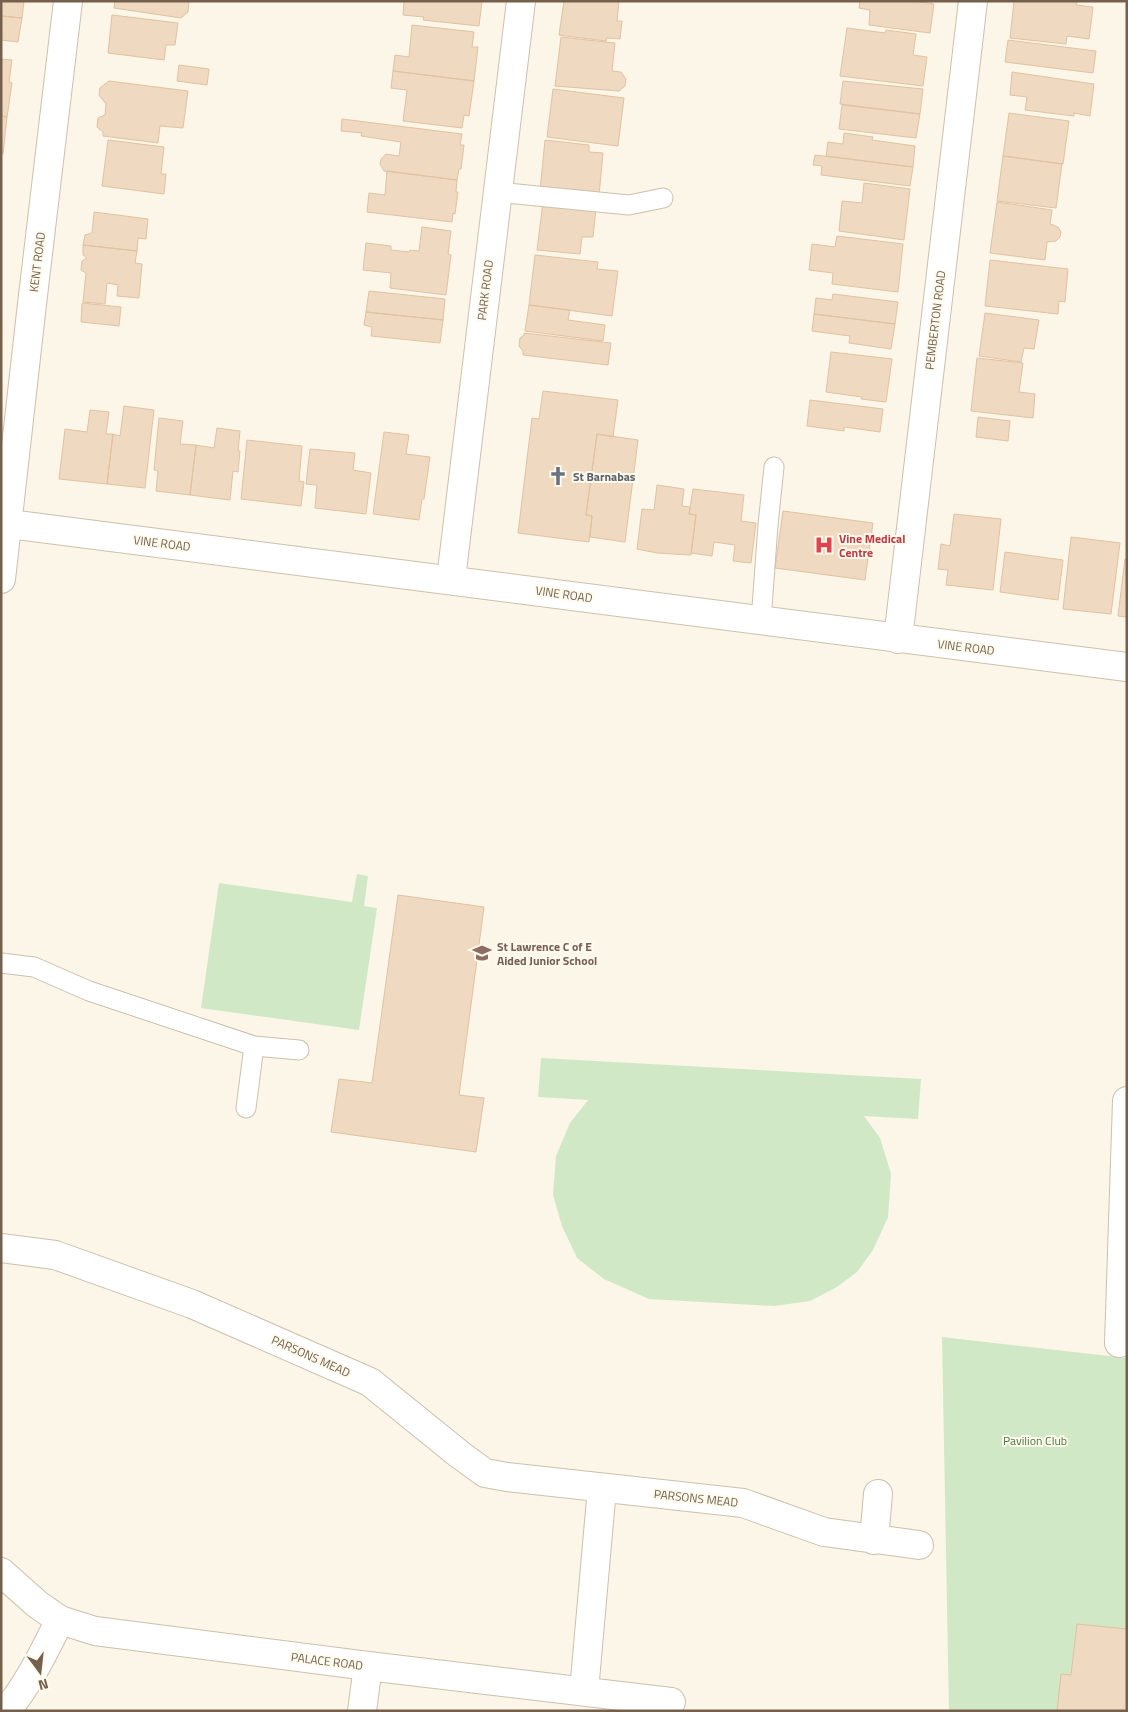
<svg xmlns="http://www.w3.org/2000/svg" width="1128" height="1712" viewBox="0 0 1128 1712" font-family="'Titillium Web',sans-serif">
  <rect width="100%" height="100%" fill="#fbf6e7"/>
  <path fill="#d0e8c6" d="M357,874l11,2 -4,30 13,2 -18,122 -158,-22 18,-125 133,19z
    M541,1058l380,21 -3,40 -54,-3 16,22 11,36 -3,43 -15,33 -16,22 -20,15 -27,14 -36,5 -125,-7 -45,-20 -27,-21 -15,-32 -9,-31 3,-39 14,-33 18,-23 -50,-3z
    M942,1337l185,21v353h-178z"/>
  <path fill="#efd9c0" stroke="#e1c2a1" d="M1,1h23l-2,17 -21,-2z
    M115,1h74v1l-1,10 -7,6 -67,-10z
    M404,1h78l-3,25 -56,-6 1,-3 -21,-2z
    M564,1h55l-2,20h5l-2,18 -13,-1 -1,3 -47,-6z
    M860,1h55l19,3 -4,29 -61,-8 1,-15 -11,-2z
    M1014,1h63l-1,4 17,2 -4,32 -22,-3 -1,8 -56,-6z
    M112,15l66,8 -3,22h-9l-2,15 -56,-7z
    M1,16l21,2 -4,24 -17,-2z
    M412,25l62,7 -2,15h6l-4,34 -81,-10 2,-16 14,2z
    M847,28l38,5 1,-3 30,4 -3,21 14,2 -4,29 -83,-10z
    M561,37l54,6 -3,28 9,1 5,7 -1,7 -6,5 -64,-5z
    M1008,40l88,11 -3,22 -88,-11z
    M1,59l11,1 -3,22 3,1 -5,34 -6,-1z
    M179,65l30,4 -2,16 -30,-4z
    M393,71l81,10 -5,35 -5,-1 -2,13 -59,-7 4,-31 -16,-2z
    M1012,72l82,12 -4,32 -16,-3v3l-49,-6 2,-13 -17,-2z
    M109,81l79,10 -5,37 -23,-2 -2,17 -55,-7v-4l-6,-5 1,-9 7,-3 1,-11 -7,-9 1,-7z
    M843,81l80,8 -3,25 -80,-10z
    M553,89l71,9 -6,48 -71,-9z
    M842,105l78,9 -4,24 -77,-9z
    M1009,113l60,8 -6,43 -60,-8z
    M1,116l6,1 -4,37h-2z
    M342,119l120,15 -2,11h4l-3,24h-2l-2,11 -73,-9 -4,-7 1,-5 5,-5 13,2 2,-14 -40,-6 1,-3 -21,-2z
    M844,133l29,4 -1,3 43,6 -2,21 -87,-11 2,-14 15,2z
    M108,140l56,7 -3,27h5l-2,20 -62,-8z
    M545,140l44,5v7l14,1 -4,43 -59,-6z
    M815,155l98,12 -3,19 -89,-11 1,-9 -9,-1z
    M1003,156l59,8 -6,44 -59,-7z
    M387,171l70,9 -1,12h2l-3,22 -2,-1 -1,9 -85,-10 2,-19 16,2z
    M864,183l46,6 -6,51 -65,-9 3,-30 20,2z
    M543,202l53,6 -3,29h-11l-2,17 -43,-4z
    M997,202l55,8 -2,14 8,3 3,5 -1,5 -4,4 -9,1 -2,18 -55,-7z
    M94,212l54,7 -2,20 -8,-1 -1,13 -54,-6 2,-10 7,-2z
    M422,227l29,4 -3,23 3,1 -5,40 -56,-7 1,-15 -28,-3 3,-27 25,3v4l18,2 1,-2 9,1z
    M837,236l66,8 -5,48 -66,-8 1,-11 -24,-3 3,-26 23,3z
    M83,245l54,6 -2,12 7,1 -3,34 -22,-2 1,-11 -11,-2 -2,21 -22,-2 3,-29 -5,-3 1,-9 5,-3 -4,-3z
    M535,255l63,7 -1,7 21,2 -6,45 -83,-11z
    M990,260l78,9 -3,33 -6,-1 -1,13 -73,-8z
    M369,291l76,8 -2,21 -77,-8z
    M833,294l65,8 -3,22 -81,-10 2,-16 16,2z
    M82,303l39,4 -2,19 -38,-4z
    M529,305l41,5 -2,10 37,5 -2,16 -78,-10z
    M366,312l77,8 -3,23 -69,-7 1,-9 -8,-2z
    M985,313l54,7 -5,29 -10,-1 -3,14 -42,-6z
    M814,314l81,10 -4,25 -42,-6 1,-7 -38,-5z
    M524,333l87,10 -3,22 -85,-10v-4l-4,-5 1,-8 4,-3z
    M831,352l61,7 -6,43 -25,-3 1,-2 -36,-5z
    M977,358l46,5 -4,29 16,2 -2,24 -62,-7z
    M543,391l75,9 -5,37 -16,-3 -11,81 6,1 -3,26 -71,-9 14,-115 7,1z
    M810,400l73,9 -3,23 -36,-5v4l-37,-5z
    M124,406l30,4 -9,78 -38,-4 6,-50 7,2z
    M90,410l19,2 -3,22h7l-6,50 -48,-5 6,-50 22,3z
    M978,417l32,4 -2,20 -32,-4z
    M159,418l24,3 -3,23 16,1 -6,50 -34,-4 2,-20 -4,-1z
    M217,428l23,3 -2,20h2l-2,21 -5,-1 -3,29 -40,-5 6,-50 18,3z
    M384,432l25,3 -3,19 24,3 -6,42h-2l-3,21 -46,-6z
    M597,434l41,6 -13,102 -35,-5 2,-21 -6,-1z
    M247,440l55,6 -3,35 5,1 -3,24 -60,-7z
    M310,449l45,4 -2,17 18,3 -5,41 -51,-6 2,-23 -11,-1z
    M657,485l27,4 -2,17 8,1 -1,7 7,1 -5,40 -34,-2 -20,-4 5,-40 12,1z
    M693,489l51,6 -3,26 15,2 -5,40 -18,-2 2,-16 -21,-3 -2,14 -21,-3 5,-38 -7,-1z
    M783,511l90,12 -8,57 -90,-12z
    M954,514l47,5 -8,71 -47,-5 2,-15 -10,-1 3,-25 9,2z
    M1071,537l49,6 -9,71 -48,-5z
    M1005,552l58,8 -5,40 -58,-8z
    M1125,559h2v58l-9,-1z
    M398,895l86,12 -25,188 25,3 -8,54 -145,-20 8,-53 33,4z
    M1077,1624l50,5v82h-70l4,-37 10,1z"/>
  <g fill="none" stroke-linecap="round" stroke-linejoin="round">
    <g stroke="#cdbfae" stroke-width="21">
      <path id="lane" d="M497,192l132,13 34,-7
        M761,621l7,-96 6,-58
        M1,963l33,4 55,24 165,55 45,4
        M246,1108l8,-62"/>
    </g>
    <g stroke="#cdbfae" stroke-width="30">
      <path id="street" d="M1,523l1126,144
        M1,579l31,-275 36,-303
        M451,579l70,-578
        M898,639l75,-638
        M1,1248l54,7 137,49 178,78 89,72 26,19 22,4 236,26 81,29 95,13
        M1119,1343l8,-242
        M874,1540l4,-46
        M1,1572l36,32 23,16 35,11 273,35 303,36
        M584,1691l18,-203
        M6,1711c23,-27 38,-60 54,-91
        M362,1711l6,-45"/>
    </g>
    <use href="#lane" stroke="#fff" stroke-width="19"/>
    <use href="#street" stroke="#fff" stroke-width="28"/>
  </g>
  <defs>
    <g id="church-bare" transform="scale(1.5)"><path d="M-1.2-6h2.4v3.5h3.3v2.4h-3.3V6h-2.4V-.1h-3.3v-2.4h3.3Z" fill="#6b7280" stroke="#fefaed" stroke-width="2.5" paint-order="stroke"/></g>
    <g id="hospital-bare" transform="scale(1.5)"><path d="M-5-5h3v3.5h4V-5h3V5h-3V1.5h-4V5h-3Z" fill="#e0444e" stroke="#fefaed" stroke-width="2.5" paint-order="stroke"/></g>
    <g id="school-bare" transform="scale(1.5)"><path d="M0-5L7-2L0 1L-7-2ZM-4 1L0 2.5L4 1V4Q0 6-4 4Z" fill="#8d6e63" stroke="#fefaed" stroke-width="2.5" paint-order="stroke"/></g>
  </defs>
  <g fill-rule="evenodd">
    <use href="#church-bare" x="558" y="476"/>
    <use href="#hospital-bare" x="824" y="545"/>
    <use href="#school-bare" x="482" y="953"/>
  </g>
  <g text-anchor="middle" dominant-baseline="central" stroke-width="4" stroke-linejoin="round" paint-order="stroke">
    <g font-size="12" fill="#74604d" stroke="#fefaed">
      <text transform="translate(37 262) rotate(-83)">KENT ROAD</text>
      <text transform="translate(485 290) rotate(-83)">PARK ROAD</text>
      <text transform="translate(935 320) rotate(-83)">PEMBERTON ROAD</text>
      <text transform="translate(162 543) rotate(7)">VINE ROAD</text>
      <text transform="translate(564 594) rotate(8)">VINE ROAD</text>
      <text transform="translate(966 647) rotate(7)">VINE ROAD</text>
      <text transform="translate(311 1356) rotate(24)">PARSONS MEAD</text>
      <text transform="translate(696 1498) rotate(6)">PARSONS MEAD</text>
      <text transform="translate(327 1661) rotate(7)">PALACE ROAD</text>
    </g>
    <g font-size="12" font-weight="bold" fill="#5b616d" stroke="#fefaed" text-anchor="start">
      <text x="573" y="476">St Barnabas</text>
    </g>
    <g font-size="12" font-weight="bold" fill="#be3a42" stroke="#fefaed" text-anchor="start">
      <text x="839" y="538">Vine Medical<tspan x="839" dy="14">Centre</tspan></text>
    </g>
    <g font-size="12" font-weight="bold" fill="#785e54" stroke="#fefaed" text-anchor="start">
      <text x="497" y="946">St Lawrence C of E<tspan x="497" dy="14">Aided Junior School</tspan></text>
    </g>
    <g font-size="12" fill="#4d7945" stroke="#fefaed">
      <text x="1035" y="1440">Pavilion Club</text>
    </g>
  </g>
  <rect width="1128" height="1712" fill="none" stroke="#74604d" stroke-width="5"/>
  <g transform="translate(40 1672) rotate(165)" stroke="#fefaed" stroke-width="4" paint-order="stroke">
  <path d="M0-4L9 19L0 12L-9 19Z" fill="#74604d"/>
  <text y="-8" font-size="14" font-weight="bold" text-anchor="middle" fill="#74604d">N</text>
  </g>
</svg>
